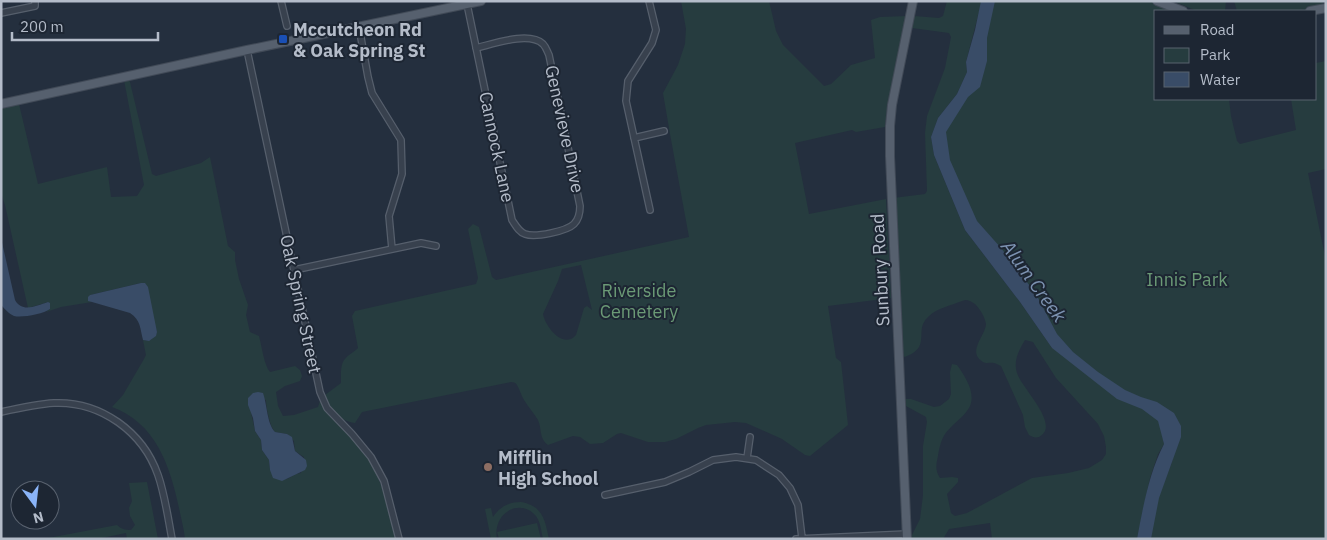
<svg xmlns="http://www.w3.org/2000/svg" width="1327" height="540" viewBox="0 0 1327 540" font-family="'IBM Plex Sans',sans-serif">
  <rect width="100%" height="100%" fill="#242f3e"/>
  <path fill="#263c3f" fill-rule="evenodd" d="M681,1h88l7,30 7,14 41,41 7,-2 20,-19 24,-7 -4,-38 9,-3 27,-1 -20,94 -2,17 -29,5 -4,-2 -57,13 14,71 77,-15 5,99 -63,8 8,52 5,4 7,63 -38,31 -5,-1 -23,-16 -36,-16 -11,-1 -29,3 -8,3 -22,11 -11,3h-17l-27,-9 -4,1 -14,9 -13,1 -10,-7 -7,-1 -25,9c-9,-6 -6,-16 -10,-25 -4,-7 -10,-13 -14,-20 -3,-5 -4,-10 -7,-15 -2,-3 -2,-2 -6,-3l-149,30 -7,11c-16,-2 -25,-14 -30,-28l16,-12c0,-7 -1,-19 4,-24 4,-5 9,-7 13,-11l-6,-32 3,-5 121,-27 2,-6 -10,-49 5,-5 6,3 13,50 4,3 193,-43 -19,-103 -7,-41 15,-28 7,-21 1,-15zM581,265l11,45 -5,-4 -3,2 -8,27c-13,15 -31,-9 -33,-21l15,-33 4,-12z
    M947,1h218l10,10h-19v88h73l2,17 6,25 3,3 56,-14 -5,-31h25v-36l10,-2v108l-18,4 18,88v278h-181l14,-50 3,-1 11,-29 -12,-30 3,15 -6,10 -8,24 -13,61h-145l-2,-16 -41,6 -6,10h-31l-1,-2 9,-18 3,-24v-49l4,-24 -1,-5 -20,-11 -2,-4 1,-3h6l23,8 6,-1 9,-7 2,-5 -1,-22 2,-8 5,1c8,11 20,29 12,43 -6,10 -17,16 -24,26 -4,6 -6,15 -7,22 -2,9 -3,14 2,22l12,-1 6,1v4l-11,12 4,19 4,3 12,-3 65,-35 36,-5 21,-5 13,-8 4,-6v-7l-2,-11 -6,-12 -42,-46 -23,-36 -8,-2c-6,10 -12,21 -8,33 4,14 39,47 26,61 -5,5 -9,4 -14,1l-4,-8 -2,-12 -22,-49c-1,0 -5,-3 -7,-3 -4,-1 -7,1 -11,-1 -17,-10 3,-27 3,-38 -1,-7 -6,-15 -11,-20 -3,-2 -6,-4 -10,-4 -4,1 -8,3 -11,4 -13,4 -25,8 -31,20 -3,7 0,16 -4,23 -2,4 -10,9 -15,10l-1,-2 -10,-157 32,-4 2,-3 -2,-58 2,-17 18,-48 6,-31 -2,-4 -37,-5 2,-12 25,2 4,-2zM980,8l-1,55 -36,65 -3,31 62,110 50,79 -32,-46 -55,-72 -31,-75 -3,-18 7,-19 19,-24 10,-22 -1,-10z
    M1173,1h53l-1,10h-28z
    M1234,1h89l-1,5 -24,5h-61z
    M129,78l23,96 4,2 45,-13 9,-6 18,89 7,6v8l4,19 9,26 -2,10 4,17 9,4c3,11 5,29 11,36l25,-6 5,4 2,6 -2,5 -15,5 -9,6 2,14 5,10 11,-1 24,-8 2,-6c9,19 26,28 39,44 22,27 29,60 37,94h-211c-1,-10 -4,-21 -6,-31 -9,-42 -23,-85 -67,-101l11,-12 21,-36 2,-4 -3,-15c7,2 12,-3 14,-8l-16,-49 -51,12 -2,5 4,2 -31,5 -15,5 4,-3 -2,-7 -20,6 -23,-103 -3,-9h-1v-88l18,-4 19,80 69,-17 4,30 26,-1 7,-11 -20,-105zM248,398l18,2c0,7 4,27 9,32l12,2 7,7 1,10 9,6 -3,16 -5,1 -9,5 -17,-9 -1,-10 -7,-10 -1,-10 -6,-9z
    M147,482l11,57h-31l-1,-6 -29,6h-54l74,-14c4,4 8,5 14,5l4,-5 -5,-9 -1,-8 3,-7 -3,-18z
    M521,502c22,4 24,18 28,37h-6c-2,-8 -2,-16 -7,-23 -16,-19 -44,-3 -39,23h-6l-6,-30 6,-1 2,9c7,-10 15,-15 28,-15z
    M537,523l4,16h-42l-2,-7z"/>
  <path fill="#394c67" d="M981,1h14l-8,37v23l-7,26 -12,10 -22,35 4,28 27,61 24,27 35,46 21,40 16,18 25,20 27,18 16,7 16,5 17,11 7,13v11l-22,61 -8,41h-14c6,-32 12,-66 27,-95l-6,-23 -16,-12 -25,-10 -65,-51 -32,-46 -55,-72 -31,-75 -3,-18 7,-19 19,-24 10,-22 -1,-10 9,-32z
    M1,238l14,62c7,13 21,6 33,2l2,1v6c-7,5 -28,9 -36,7 -5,-2 -9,-7 -13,-11z
    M141,283h4l3,4 9,45 -1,4 -7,5 -6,-1c-3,-11 -2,-20 -13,-27l-38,-11 -4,-1v-4l2,-2z
    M258,392l5,1c4,11 4,31 12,39l12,2 5,3 3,14 11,9 1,6 -2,4 -23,11 -9,-3 -3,-8 -1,-10 -7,-10 -1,-10 -6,-9 -2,-13 -5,-13v-7l5,-5z"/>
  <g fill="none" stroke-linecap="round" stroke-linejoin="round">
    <g stroke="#565f6c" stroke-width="8">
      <path id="minor" d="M281,1l6,25
        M649,1l7,29 -4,13 -24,38 -2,20 24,109
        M467,4l45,216c4,6 7,12 13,14 10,4 42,-3 49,-10 5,-5 6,-12 6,-18l-31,-151c-2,-4 -3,-8 -6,-11 -14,-13 -50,0 -67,4
        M1,13l34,-7v-5
        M359,27l9,50 4,16 29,47 1,34 -13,42 3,33
        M247,50l73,342 7,16 25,26 19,23 13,24 15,58
        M634,138l30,-7
        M294,270l127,-27 15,3
        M1,412c18,-4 36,-8 53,-9 47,-2 89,29 104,72 7,20 10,43 14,64
        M747,458l3,-21
        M605,495l60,-13 24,-10 24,-12 23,-3 20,3 23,15 11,13 8,17 4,33
        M796,539l111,-5"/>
    </g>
    <g stroke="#414a57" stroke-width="10">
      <path id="major" d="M1157,1l26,10
        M1310,11l16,-3
        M1,104l246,-54 234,-49
        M907,539l-17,-383v-30l2,-21 21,-104"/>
    </g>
    <use href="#minor" stroke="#38414e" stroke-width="5.5"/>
    <use href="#major" stroke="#56606e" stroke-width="8"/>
  </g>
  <rect fill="#1a4fb4" stroke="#1d2633" stroke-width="2" x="278" y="34" width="10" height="10" rx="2.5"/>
  <circle fill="#8d6e63" stroke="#1d2633" stroke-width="2" cx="488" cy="467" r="5"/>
  <g text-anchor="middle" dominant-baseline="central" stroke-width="4" stroke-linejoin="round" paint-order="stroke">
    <g font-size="18" font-weight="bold" fill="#b4bcc9" stroke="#1d2633" text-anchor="start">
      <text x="293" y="29">Mccutcheon Rd<tspan x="293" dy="21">&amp; Oak Spring St</tspan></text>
      <text x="498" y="457">Mifflin<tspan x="498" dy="21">High School</tspan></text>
    </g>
    <g font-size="18" fill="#b4bcc9" stroke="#1d2633">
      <text transform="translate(565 129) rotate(78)">Genevieve Drive</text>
      <text transform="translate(497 147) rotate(78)">Cannock Lane</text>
      <text transform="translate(880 270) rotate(-93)">Sunbury Road</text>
      <text transform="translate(301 304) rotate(78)">Oak Spring Street</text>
    </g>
    <g font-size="18" fill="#6b9a76" stroke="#1d2633">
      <text x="1187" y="279">Innis Park</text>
      <text x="639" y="290">Riverside<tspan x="639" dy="21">Cemetery</tspan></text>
    </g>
    <g font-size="19" font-style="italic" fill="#7c92b1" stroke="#1d2633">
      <text transform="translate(1034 281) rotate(54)">Alum Creek</text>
    </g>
  </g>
  <rect width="1327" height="540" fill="none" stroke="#b4bcc9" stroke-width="5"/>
  <rect x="1154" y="10" width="162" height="90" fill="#1d2633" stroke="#59626f"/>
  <rect x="1164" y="26" width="25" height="8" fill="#56606e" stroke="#59626f"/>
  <text x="1200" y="35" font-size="15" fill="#b4bcc9">Road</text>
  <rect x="1164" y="48" width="25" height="15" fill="#263c3f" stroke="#59626f"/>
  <text x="1200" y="60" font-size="15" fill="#b4bcc9">Park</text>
  <rect x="1164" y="72" width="25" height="15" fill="#394c67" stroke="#59626f"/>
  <text x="1200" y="85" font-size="15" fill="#b4bcc9">Water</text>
  <g transform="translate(35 505) rotate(165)"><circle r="24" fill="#1d2633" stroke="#59626f"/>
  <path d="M0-4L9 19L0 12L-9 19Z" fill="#8ab4f8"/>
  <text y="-8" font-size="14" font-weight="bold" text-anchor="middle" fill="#b4bcc9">N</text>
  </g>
  <path d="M12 32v8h146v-8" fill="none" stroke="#b4bcc9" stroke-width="2.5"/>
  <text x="20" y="32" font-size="15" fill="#b4bcc9" stroke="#1d2633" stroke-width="4" paint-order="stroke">200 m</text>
</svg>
